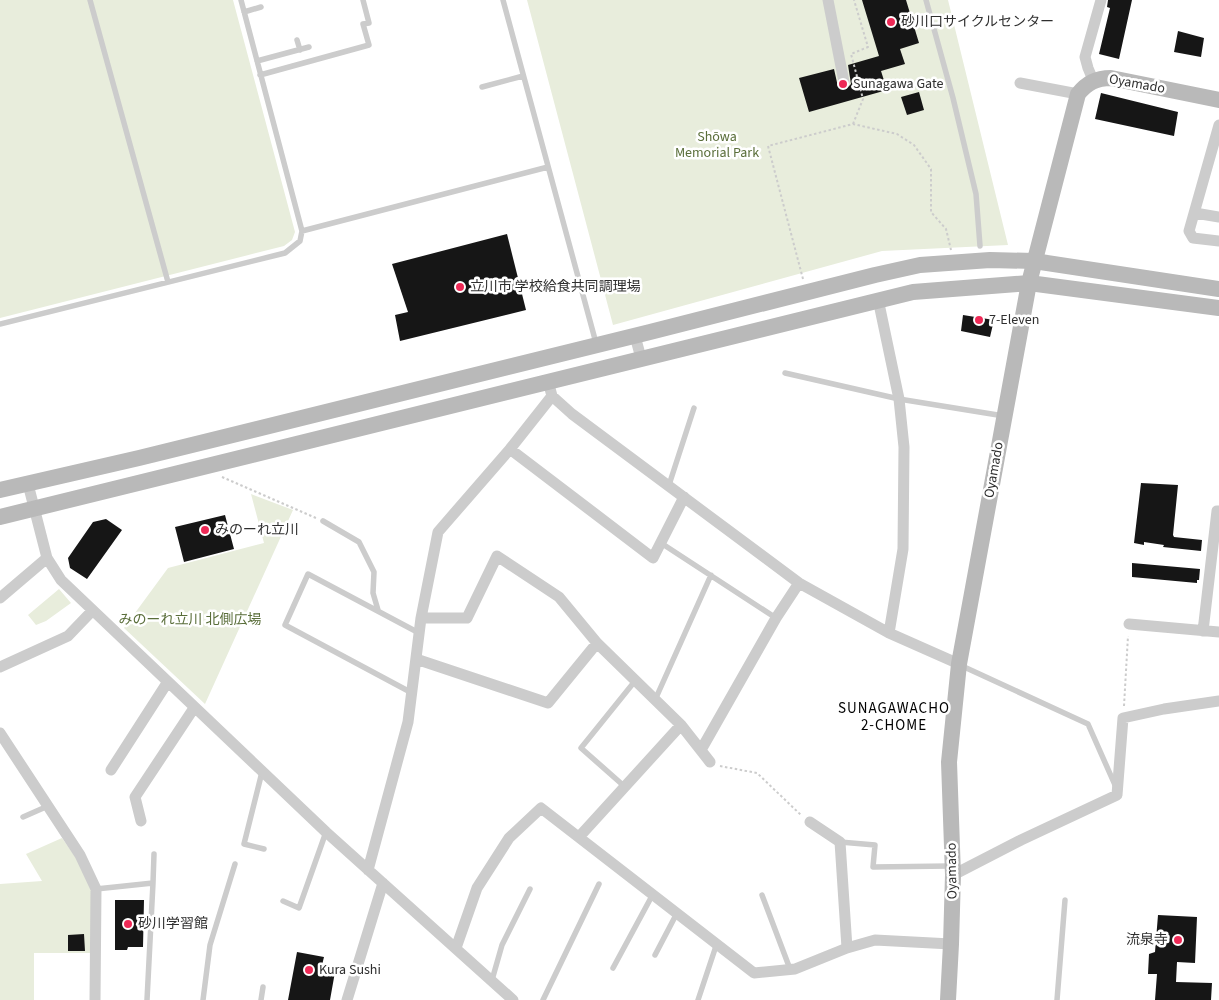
<svg xmlns="http://www.w3.org/2000/svg" width="1219" height="1000" viewBox="0 0 1219 1000" font-family="'Source Sans 3','Noto Sans JP',sans-serif">
  <rect width="100%" height="100%" fill="#fff"/>
  <path fill="#e8eddc" d="M0,0h233l62,232 -3,8 -8,6 -284,72z
    M527,0h421l60,245 -126,6 -269,74z
    M251,494l42,16 -88,194 -81,-76 44,-60 96,-25z
    M59,589l12,14 -25,18 -10,4 -8,-10z
    M62,838l17,24 13,30 -1,61h-57v47h-34v-116l42,-3 -16,-27z"/>
  <path fill="#161616" d="M862,0h44l13,43 -19,6 5,15 -24,7 6,19 -78,22 -10,-34 35,-9 4,18 8,2 5,-5 -3,-19 31,-9z
    M1108,0h24l-13,59 -20,-5 11,-46 -3,-1z
    M1178,31l26,7 -3,19 -27,-5z
    M919,92l5,18 -17,5 -6,-18z
    M1101,93l77,19 -4,24 -79,-17z
    M507,234l19,76 -126,31 -5,-26 13,-3 -16,-48z
    M963,315l31,5 -4,17 -29,-6z
    M1141,483l37,2 -5,50 1,2 28,3 -1,11 -38,-4 1,-2 -20,-3v3l-10,-2z
    M225,515l9,34 -50,13 -9,-35z
    M106,519l16,11 -35,49 -17,-11 -2,-10 25,-36z
    M1132,563l68,6 -1,11h-2v3l-65,-6z
    M115,900h29l-1,47h-15l-1,3h-12z
    M1158,915l39,2 -2,46 -18,-1 -1,20 36,1 -1,17h-56l2,-26h-9l1,-20 6,-2z
    M84,934l1,17h-17v-16z
    M297,952l27,5 -3,12 14,3 -5,28h-42z"/>
  <g fill="none" stroke-linecap="round" stroke-linejoin="round">
    <path stroke="#ccc" stroke-width="2" stroke-dasharray="2.5 2.5" stroke-linecap="butt" d="M853,124l10,-25 -12,-45 17,-7 -14,-47
      M803,279l-35,-133 85,-22 44,10 17,11 17,24v43l15,17 5,21
      M222,477l94,41
      M1124,706l4,-70
      M720,766l37,7 45,43"/>
    <path stroke="#ccc" stroke-width="5.5" d="M90,0l78,282
      M241,0l61,231
      M503,0l93,343
      M926,0l27,98 23,96 4,52
      M244,12l17,-5
      M297,40l3,10
      M257,61l52,-14
      M260,75l109,-30 -6,-21 6,-1 -6,-23
      M482,87l41,-11
      M0,324l285,-71 15,-12 2,-10 246,-64
      M785,373l114,26 105,17
      M669,485l25,-77
      M323,521l36,21 15,30 -1,21 5,17
      M661,543l115,75
      M962,666l126,58 27,61
      M412,693l-127,-68 23,-51 111,59
      M655,700l56,-125
      M262,772l-18,72 20,5
      M624,786l-43,-38 54,-67
      M23,817l25,-11
      M840,842l35,3 -2,22 77,-1
      M153,883l1,-29
      M96,889l57,-6 -6,117
      M762,895l28,74
      M283,901l16,7 27,-76
      M655,955l22,-42
      M613,968l40,-74
      M492,980l10,-35 28,-56
      M203,1000l7,-55 25,-81
      M261,1000l2,-13
      M543,1000l56,-116
      M698,1000l19,-57
      M1057,1000l8,-100"/>
    <path stroke="#ccc" stroke-width="11" d="M828,0l16,82
      M1093,80l-5,-12 -3,-11 16,-57
      M1020,83l58,11
      M1219,125l-30,106 4,7 26,3
      M1195,213l24,4
      M878,299l21,100 5,48 -1,102 -14,84
      M635,336l6,22
      M552,396l20,18 227,169 90,50 70,31
      M510,449l143,109 31,-61
      M28,484l19,74 14,22 265,252 187,168
      M0,598l47,-40
      M421,618h46l30,-62 62,41 38,46 84,82 29,37
      M1129,624l90,8
      M1203,631l14,-120h2
      M416,659l132,44 49,-60
      M0,667l68,-31 24,-25
      M0,733l80,122 16,34 -1,111
      M701,750l75,-132 23,-35
      M111,770l56,-87
      M141,821l-6,-24 59,-89
      M810,822l30,20 7,106
      M579,837l102,-112
      M368,870l40,-148 13,-104 17,-86 72,-83 42,-53 -4,-15
      M953,875l68,-35 96,-45 6,-77 41,-9 55,-8
      M456,948l21,-60 32,-50 32,-30 213,165 41,-4 52,-21 28,-8 76,4
      M347,1000l36,-117"/>
    <path stroke="#b9b9b9" stroke-width="16" d="M0,490l139,-32 511,-126 225,-57 45,-10 70,-5 44,1 185,28
      M0,517l913,-225 116,-9 190,25
      M948,1000l3,-56 2,-69 -4,-113 10,-98 70,-381 49,-189c9,-11 18,-16 33,-16l108,22"/>
  </g>
  <g fill="#ee2956" stroke="#fff" stroke-width="2">
    <circle cx="891" cy="22" r="5"/>
    <circle cx="843" cy="84" r="5"/>
    <circle cx="460" cy="287" r="5"/>
    <circle cx="979" cy="320" r="5"/>
    <circle cx="205" cy="530" r="5"/>
    <circle cx="128" cy="924" r="5"/>
    <circle cx="1178" cy="940" r="5"/>
    <circle cx="309" cy="970" r="5"/>
  </g>
  <g text-anchor="middle" dominant-baseline="central" stroke-width="5" stroke-linejoin="round" paint-order="stroke">
    <g font-size="14" fill="#2f2f2f" stroke="#fff" text-anchor="start">
      <text x="901" y="22">砂川口サイクルセンター</text>
      <text x="853" y="84">Sunagawa Gate</text>
      <text x="470" y="287">立川市 学校給食共同調理場</text>
      <text x="989" y="320">7-Eleven</text>
      <text x="215" y="530">みのーれ立川</text>
      <text x="138" y="924">砂川学習館</text>
      <text x="1168" y="940" text-anchor="end">流泉寺</text>
      <text x="319" y="970">Kura Sushi</text>
    </g>
    <g font-size="14" fill="#2f2f2f" stroke="#fff">
      <text transform="translate(1137 84) rotate(10)">Oyamado</text>
      <text transform="translate(994 470) rotate(-80)">Oyamado</text>
      <text transform="translate(952 871) rotate(-91)">Oyamado</text>
    </g>
    <g font-size="14" fill="#5a6e3a" stroke="#fff">
      <text x="717" y="137">Shōwa<tspan x="717" dy="16">Memorial Park</tspan></text>
      <text x="190" y="620">みのーれ立川 北側広場</text>
    </g>
    <g font-size="15" letter-spacing="1" fill="#000" stroke="#fff">
      <text x="894" y="708">SUNAGAWACHO<tspan x="894" dy="17">2-CHOME</tspan></text>
    </g>
  </g>
</svg>
